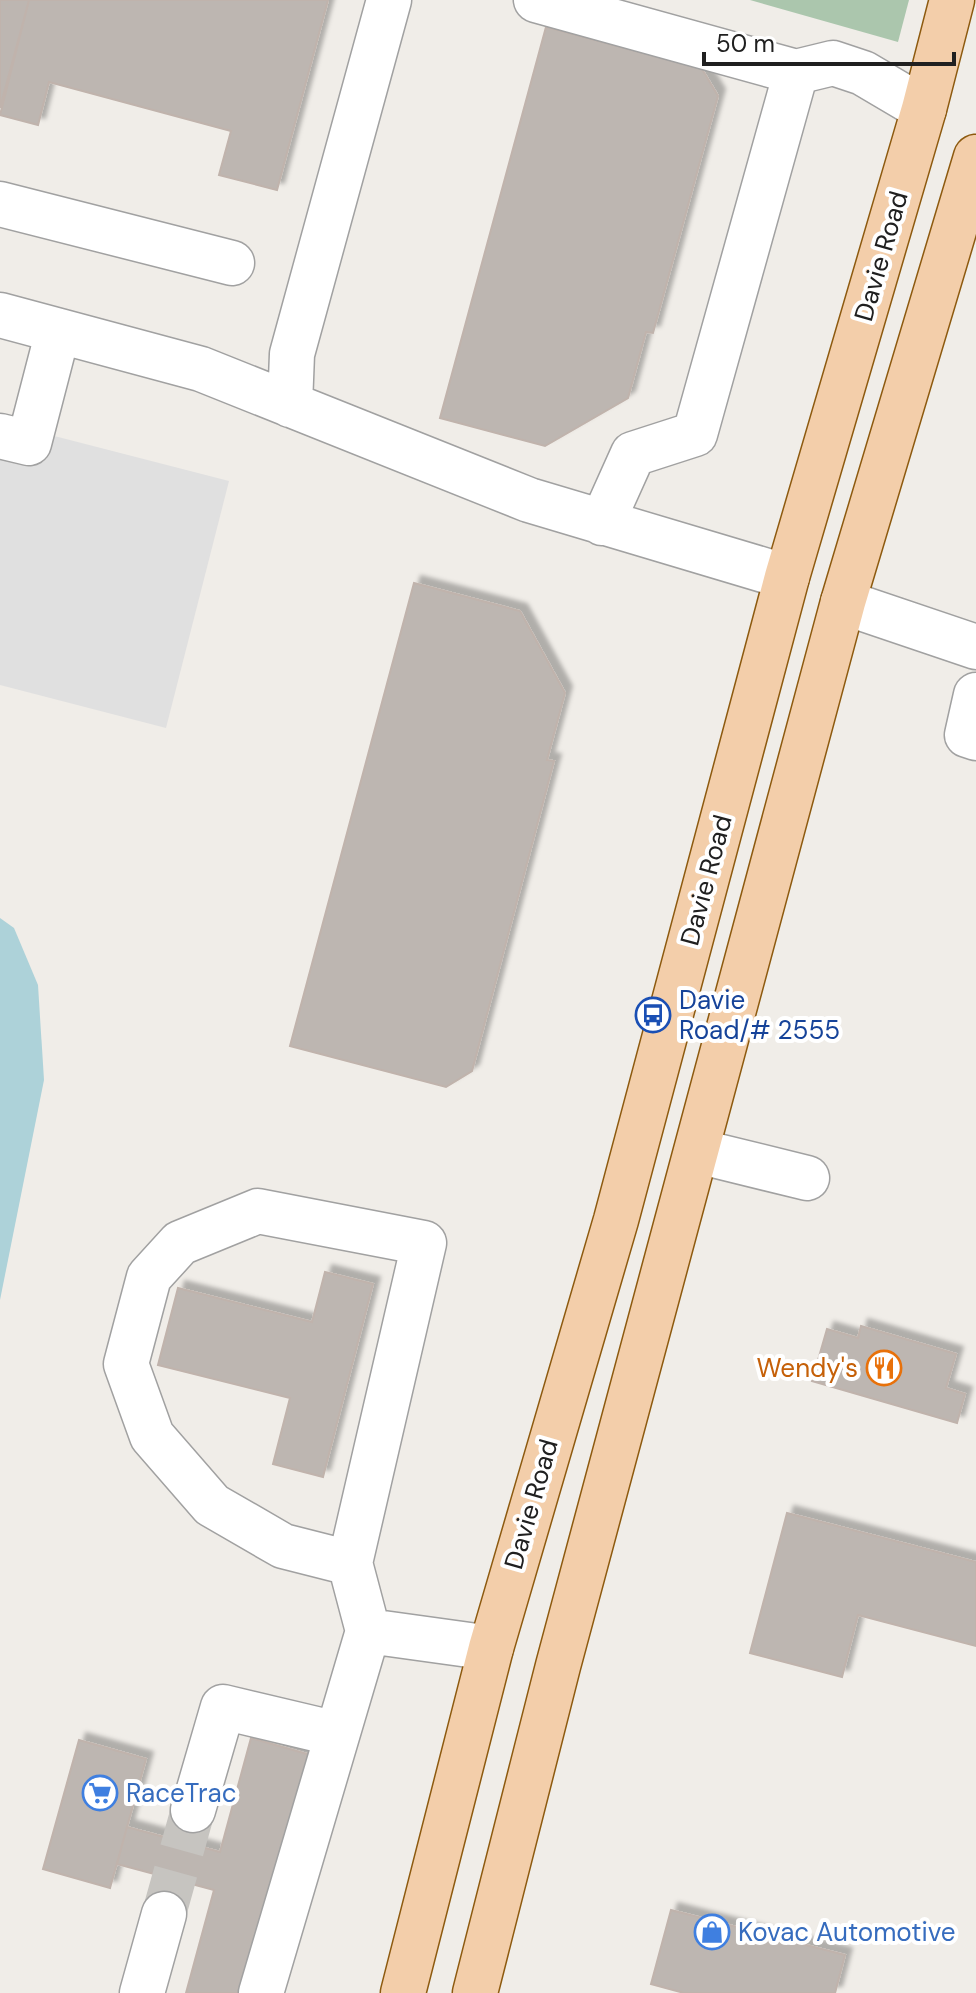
<svg xmlns="http://www.w3.org/2000/svg" width="976" height="1993" viewBox="0 0 976 1993" font-family="'DM Sans',sans-serif">
  <defs>
    <filter id="shadow"><feDropShadow dx="7" dy="-7" stdDeviation="2" flood-color="#0004"/></filter>
  </defs>
  <rect width="100%" height="100%" fill="#f0ede8"/>
  <path fill="#abc6ad" d="M750,0h159l-11,42z"/>
  <path fill="#e0e0e0" d="M0,422l229,59 -63,247 -166,-43z"/>
  <path fill="#add2d9" d="M0,918l14,10 24,57 6,95 -44,220z"/>
  <path fill="#bdb6b1" stroke="#c0b3ac" stroke-width="2" filter="url(#shadow)" d="M0,0h29l-29,108z
    M29,0h299l-51,190 -58,-15 12,-44 -182,-49 -11,43 -38,-10z
    M546,27l156,42 16,27 -65,237 -7,-1 -18,66 -83,48 -105,-28z
    M414,583l106,28 45,82 -18,67 7,1 -82,310 -26,16 -156,-41z
    M325,1272l48,12 -50,193 -50,-13 17,-66 -132,-33 20,-77 134,34z
    M861,1326l95,28 -10,34 19,6 -8,29 -145,-42 15,-52 31,9z
    M787,1513l189,49v84l-118,-31 -16,62 -92,-24z
    M251,1738l63,18 -66,237h-62l28,-103 -97,-26 10,-37 93,25z
    M79,1740l67,19 -36,129 -67,-19z
    M671,1910l174,45 -10,38h-151l-33,-9z"/>
  <g fill="none" stroke-linecap="round" stroke-linejoin="round">
    <path stroke="#c6c4c0" stroke-width="44" stroke-dasharray="44 22" stroke-linecap="butt" d="M164,1914l29,-104"/>
    <g stroke="#a1a1a1" stroke-width="47">
      <path id="minor" d="M536,0l260,72 -101,362 -62,20 -31,69
        M796,72l37,-9 30,10 61,36
        M0,204l232,59
        M0,315l201,54 328,131 258,77
        M290,405l2,-51 97,-354
        M0,436l29,7 29,-112
        M843,602l133,45
        M976,695l-9,40 9,3
        M697,1151l110,27
        M350,1563l-67,-17 -71,-41 -60,-69 -26,-72 23,-87 31,-34 78,-32 166,32 -74,320 18,68
        M193,1810l30,-103 114,27
        M142,1993l22,-79
        M261,1993l107,-362 123,17"/>
    </g>
    <g stroke="#8d5a0f" stroke-width="47">
      <path id="major" d="M403,1993l88,-345 125,-428 171,-643 137,-468 28,-109
        M475,1993l83,-327 285,-1064 133,-445"/>
    </g>
    <use href="#minor" stroke="#fff" stroke-width="44"/>
    <use href="#major" stroke="#f3ceaa" stroke-width="44"/>
  </g>
  <defs>
    <g id="bus-ring" transform="scale(1.8)"><circle r="9.5" fill="#fff" stroke="#1a4fb4" stroke-width="1.5"/><path d="M-5-6H5V4H4V6H2V4H-2V6H-4V4H-5ZM-3.5-4V0h7V-4ZM-3.5 1.2v1.5H-2V1.2ZM2 1.2v1.5H3.5V1.2Z" fill="#1a4fb4"/></g>
    <g id="restaurant-ring" transform="scale(1.8)"><circle r="9.5" fill="#fff" stroke="#e8710a" stroke-width="1.5"/><path d="M-5-6h1v4h1v-4h1v4h1v-4h1v5L-1.5 .5V6h-2V.5L-5-1ZM5-6V6H3V1.5H1.5Q1.5-4 5-6Z" fill="#e8710a"/></g>
    <g id="supermarket-ring" transform="scale(1.8)"><circle r="9.5" fill="#fff" stroke="#3f7fe0" stroke-width="1.5"/><path d="M-6-5.5h2.5l.6 2H6L4.5 2H-2.5L-4.4-4H-6ZM-1.5 3.2a1.3 1.3 0 1 0 .1 0ZM3 3.2a1.3 1.3 0 1 0 .1 0Z" fill="#3f7fe0"/></g>
    <g id="shop-ring" transform="scale(1.8)"><circle r="9.5" fill="#fff" stroke="#3f7fe0" stroke-width="1.5"/><path d="M-5-2.5h2.3a2.7 3.5 0 0 1 5.4 0H5L5.5 6h-11ZM-1.5-2.5h3a1.5 2.3 0 0 0-3 0Z" fill="#3f7fe0"/></g>
  </defs>
  <g fill-rule="evenodd">
    <use href="#bus-ring" x="653" y="1015"/>
    <use href="#restaurant-ring" x="884" y="1368"/>
    <use href="#supermarket-ring" x="100" y="1793"/>
    <use href="#shop-ring" x="712" y="1932"/>
  </g>
  <g text-anchor="middle" dominant-baseline="central" stroke-width="8" stroke-linejoin="round" paint-order="stroke">
    <g font-size="26" fill="#202020" stroke="#fff">
      <text transform="translate(881 256) rotate(-74)">Davie Road</text>
      <text transform="translate(706 880) rotate(-75)">Davie Road</text>
      <text transform="translate(531 1504) rotate(-74)">Davie Road</text>
    </g>
    <g font-size="26" fill="#164399" stroke="#fff" text-anchor="start">
      <text x="679" y="1000">Davie<tspan x="679" dy="30">Road/# 2555</tspan></text>
    </g>
    <g font-size="26" fill="#c56008" stroke="#fff" text-anchor="end">
      <text x="858" y="1368">Wendy's</text>
    </g>
    <g font-size="26" fill="#366cbe" stroke="#fff" text-anchor="start">
      <text x="126" y="1793">RaceTrac</text>
      <text x="738" y="1932">Kovac Automotive</text>
    </g>
  </g>
  <path d="M704 52v12h250v-12" fill="none" stroke="#202020" stroke-width="4"/>
  <text x="716" y="52" font-size="24" fill="#202020" stroke="#ffffff" stroke-width="6" paint-order="stroke">50 m</text>
</svg>
